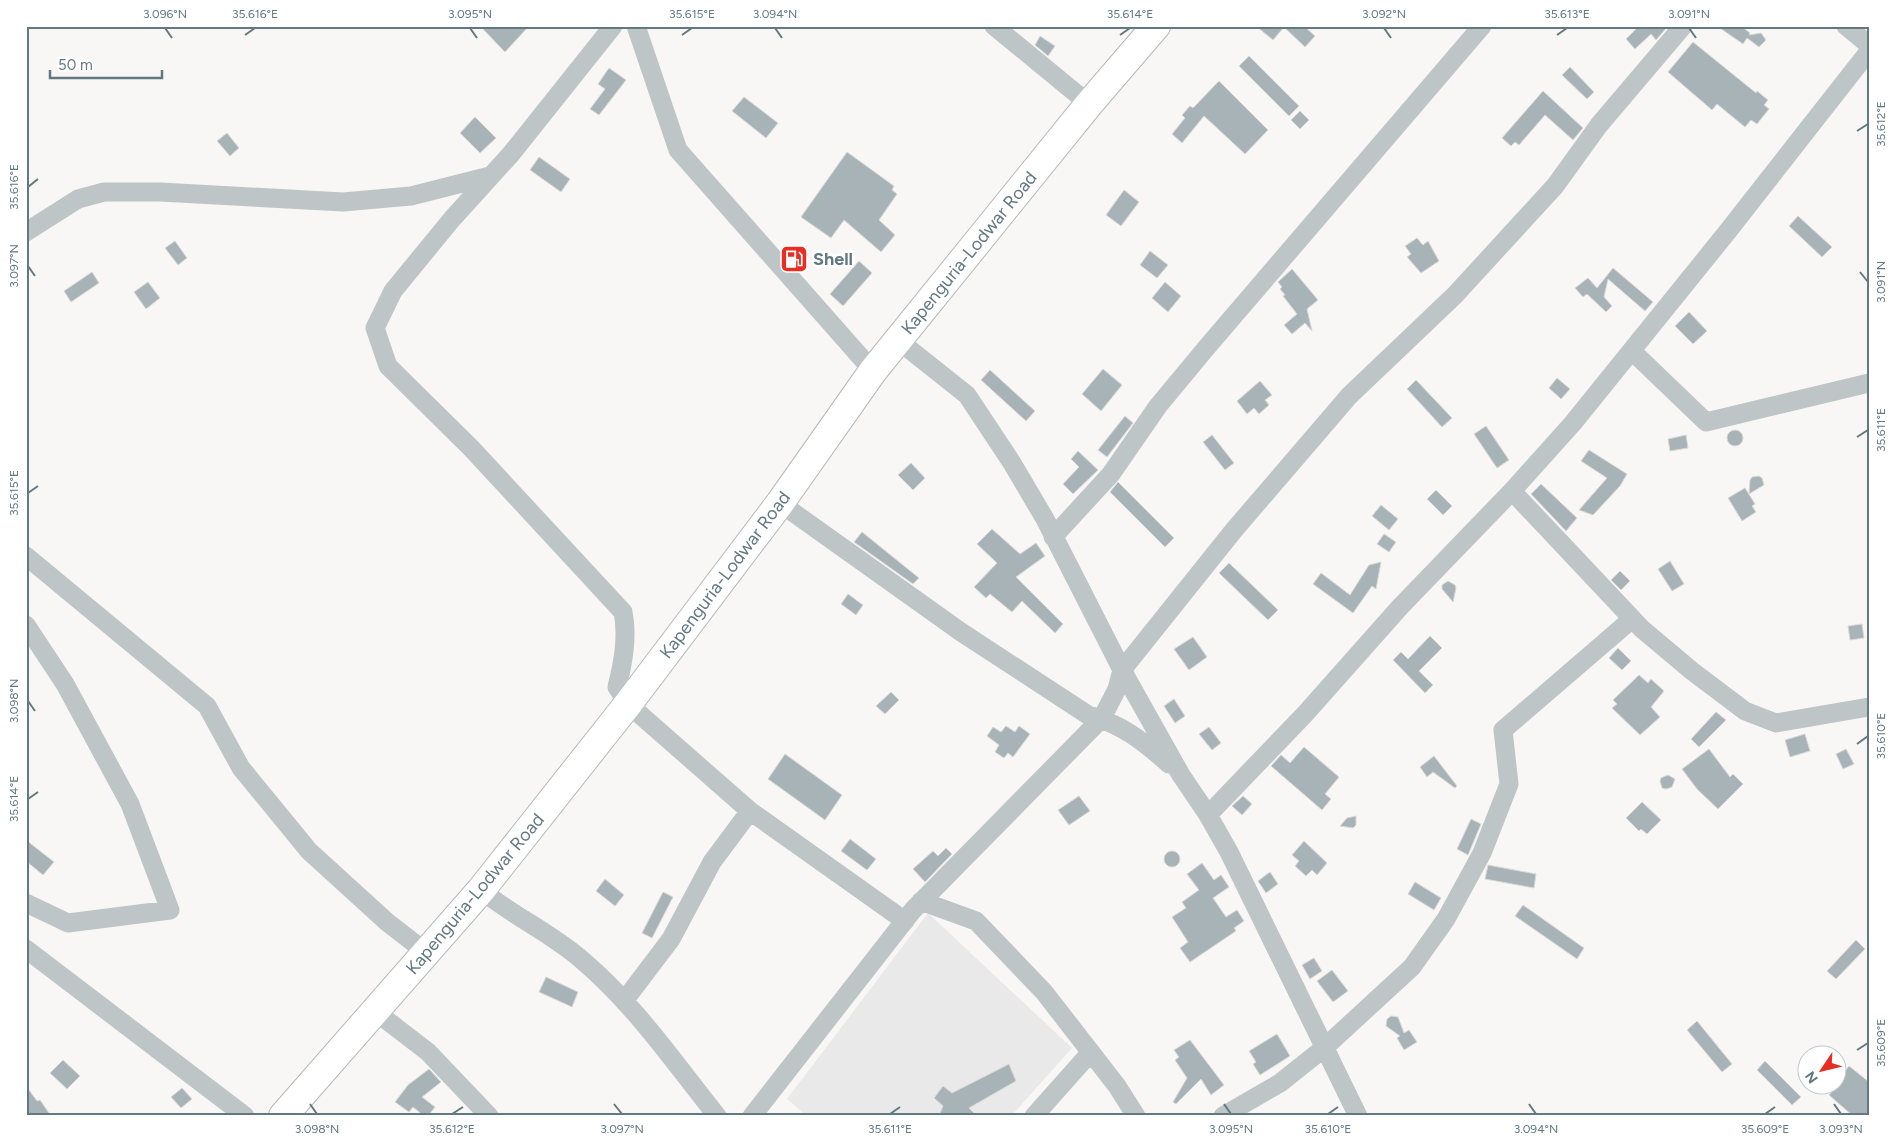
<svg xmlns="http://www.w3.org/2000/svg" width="1895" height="1142" viewBox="0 0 1895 1142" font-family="Figtree,sans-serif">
  <rect width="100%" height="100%" fill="#f8f7f5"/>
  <path fill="#e8e9e8" d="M928,913l144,135 -61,68h-204l-20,-17z"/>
  <path fill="#a7b3b7" stroke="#d9d9d7" d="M480,26h49l-24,26z
    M1256,26h48l11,10 -10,11 -21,-20 -11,13z
    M1639,26h29l-12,14 -5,-6 -16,15 -9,-10z
    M1717,26h24l9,7 -1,2 12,-2 5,7 -7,7 -12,-9 -4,6z
    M1040,36l15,10 -7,10 -13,-11z
    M1693,42l63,51 1,-2 11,9 -4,5 5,4 -12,15 -6,-4 -6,7 -28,-23 -5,6 -44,-38z
    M1249,56l50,50 -10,10 -50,-50z
    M1570,67l24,25 -7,7 -25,-24z
    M609,68l17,12 -27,35 -9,-6 15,-20 -7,-5z
    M1219,81l49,49 -23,24 -41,-38 -22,27 -10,-9 13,-16 -3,-3 8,-9 3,2z
    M1543,91l40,37 -10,12 -28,-25 -26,30 -4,-3 -4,4 -9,-8z
    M744,97l34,26 -12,15 -34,-27z
    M1300,111l9,9 -9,9 -9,-9z
    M475,117l21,21 -16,15 -20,-20z
    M227,133l12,15 -9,8 -13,-15z
    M847,152l47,34 -2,4 5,4 -18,26 16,15 -14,17 -37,-32 -13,18 -30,-21z
    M539,157l31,22 -9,13 -31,-22z
    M1124,190l15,12 -18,24 -15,-11z
    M1798,216l34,31 -10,10 -33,-31z
    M1417,238l6,7 5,-4 11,20 -18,12 -14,-16 4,-3 -6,-8z
    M175,241l12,17 -9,7 -13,-17z
    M1150,251l18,14 -11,13 -17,-13z
    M859,261l13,12 -29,33 -13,-12z
    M1613,268l40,34 -8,9 -37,-32 -4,18 8,9 -6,6 -19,-18 -4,3 -8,-9 13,-10 9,10z
    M1292,269l26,31 -11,9 5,22 -7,-8 -13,11 -8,-9 13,-11 -14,-18 2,-1 -5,-6 2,-2 -4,-5z
    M92,272l7,11 -28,19 -7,-11z
    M148,282l12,16 -14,11 -12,-17z
    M1165,282l16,14 -13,16 -16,-14z
    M1689,312l18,19 -14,13 -18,-18z
    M1103,369l19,16 -21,26 -19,-17z
    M990,370l45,41 -9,10 -45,-41z
    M1557,378l13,11 -9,10 -12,-11z
    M1416,380l36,38 -10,9 -35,-38z
    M1260,381l12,14 -7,5 4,5 -10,9 -5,-6 -7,6 -10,-13z
    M1125,416l8,7 -26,34 -9,-7z
    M1486,426l23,34 -12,8 -23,-34z
    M1727 438a8 8 0 1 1 16 0a8 8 0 1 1-16 0Z
    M1212,435l22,28 -9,7 -22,-28z
    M1686,435l2,13 -18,3 -2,-12z
    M1589,450l38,24 -7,12 -27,29 -14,-5 28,-32 -26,-17z
    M1078,451l20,19 -25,24 -10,-10 16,-17 -8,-8z
    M911,463l14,15 -12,12 -15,-15z
    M1759,476l3,2 2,7 -15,9 1,-14 2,-3z
    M1118,482l56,56 -9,9 -55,-55z
    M1541,484l36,34 -11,13 -35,-37z
    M1745,488l10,16 -3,2 4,6 -14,9 -14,-23z
    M1436,490l16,16 -9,9 -16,-16z
    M1381,505l17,14 -9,11 -17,-14z
    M992,529l28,25 16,-11 9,13 -29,21 47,47 -8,9 -33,-32 -10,11 -22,-18 -4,4 -12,-11 23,-24 -20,-19z
    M862,532l57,46 -6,6 -59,-42z
    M1384,534l12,8 -7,10 -12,-8z
    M1670,561l14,23 -12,7 -14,-22z
    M1381,562l-5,27 -4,-3 -19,27 -40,-29 8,-11 29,22 19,-30z
    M1229,563l49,47 -10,10 -49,-47z
    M1620,571l10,10 -9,9 -10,-10z
    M1448,581l7,4 1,3 -3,14 -11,-13v-4z
    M848,594l15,11 -7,10 -15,-11z
    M1862,624l2,14 -14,2 -2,-14z
    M1430,636l12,12 -23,23 14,14 -8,8 -32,-33 8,-8 7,7z
    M1193,637l14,20 -18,13 -15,-21z
    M1618,648l13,13 -9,9 -13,-12z
    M1639,675l9,8 3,-4 13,12 -13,16 9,10 -20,18 -28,-27 5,-4 -4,-4z
    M891,692l8,8 -14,14 -9,-8z
    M1174,699l11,17 -10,7 -11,-17z
    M1716,712l10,8 -27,27 -8,-8z
    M1006,726l9,6 4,-6 11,8 -17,23 -5,-4 -4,5 -9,-6 4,-7 -12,-9 6,-9 8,5z
    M1209,727l12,16 -9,7 -13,-16z
    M1805,734l5,17 -20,6 -5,-17z
    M1304,747l35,30 -14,17 6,5 -9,11 -51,-44 10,-11 9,8z
    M1709,749l21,28 3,-3 10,10 -25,25 -21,-20 -15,-20z
    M1846,749l8,15 -11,5 -7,-15z
    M785,754l57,41 -17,25 -57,-41z
    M1434,756l23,30 -2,2 -22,-16 -6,5 -7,-10z
    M1668,775l7,4 -3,8 -6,2 -4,-1 -2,-7 1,-3z
    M1079,796l11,15 -21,14 -11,-15z
    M1243,796l9,8 -10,11 -10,-9z
    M1642,802l19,18 -14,14 -6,-5 -2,2 -13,-13z
    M1356,816v9l-3,3 -13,-2 7,-8z
    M1471,819l10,5 -13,31 -11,-6z
    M850,839l26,20 -9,11 -26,-19z
    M26,840l28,22 -11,13 -17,-14z
    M1304,841l23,22 -10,12 -5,-5 -6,6 -11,-10 4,-5 -7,-6z
    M946,848l6,6 -27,28 -12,-13 20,-18 5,5z
    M1164 859a8 8 0 1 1 16 0a8 8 0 1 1-16 0Z
    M1202,863l12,17 7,-5 8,12 -16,11 13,19 11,-7 7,11 -10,7 2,3 -46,31 -10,-14 8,-6 -16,-25 14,-9 -4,-6 17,-12 -12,-16z
    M1488,865l48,9 -2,14 -49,-9z
    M1270,872l8,12 -12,9 -8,-12z
    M605,879l19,16 -9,11 -19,-15z
    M1415,882l26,16 -7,12 -26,-16z
    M663,892l10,5 -21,41 -10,-5z
    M1523,905l61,43 -7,11 -62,-43z
    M1856,940l9,9 -29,30 -9,-8z
    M1314,958l8,13 -12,8 -8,-14z
    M1332,970l16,21 -15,11 -16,-21z
    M546,977l32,15 -6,15 -33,-15z
    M1391,1016l7,1 6,16 5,-3 8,12 -13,8 -7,-12 3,-2 -14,-10 1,-7z
    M1697,1021l35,43 -10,8 -35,-42z
    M1277,1034l13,22 -30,19 -7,-11 3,-2 -7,-11z
    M1190,1040l34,45 -13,10 -10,-16 -25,25 -3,-2 14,-24 -12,-18 4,-3 -5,-7z
    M63,1060l17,16 -13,13 -17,-16z
    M1765,1061l36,36 -9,8 -35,-35z
    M1009,1064l7,17 -47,27 8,8h-38l4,-10 -9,-8 9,-12 9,7z
    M1849,1066l20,16v34h-16l-24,-21 12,-14 -2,-2z
    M429,1069l12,13 -19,15 13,10 -7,9h-4l-11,-9 -4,5 -14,-10 13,-17z
    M26,1086l11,15 3,-1 11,16h-25z
    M182,1088l10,11 -11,9 -10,-11z"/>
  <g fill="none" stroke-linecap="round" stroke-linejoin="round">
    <g stroke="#b4b9bb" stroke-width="30">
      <path id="highway" d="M283,1116l198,-226 147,-186 152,-201 93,-132 216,-267 67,-78"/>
    </g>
    <path stroke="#bec5c7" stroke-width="19" d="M613,26l-102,128 -59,65 -59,72 -18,37 13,38 84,83 151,163c5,25 0,51 -6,75l11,17 122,107 155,110
      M636,26l42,124 195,221
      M994,26l95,78
      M1846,26l23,19
      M26,232l52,-33 26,-7h56l183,10 68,-6 79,-20
      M899,341l68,54 45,68 33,56 77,151 59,105 27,40 21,37 129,264
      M1632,351l74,71 163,-39
      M1512,491l130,138 50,42 53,40 31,12 93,-16
      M780,503l181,129 127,83c34,9 56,27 81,49
      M1053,537l58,-63 47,-68 49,-59 275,-321
      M26,556l181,150 34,62 68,83 78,71 40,31
      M26,625l39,59 65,120 40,106 -102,13 -42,-20
      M1208,815l97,-101 95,-107 112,-116 61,-68 155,-192 141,-180
      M481,890c32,26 70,43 101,70 52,44 92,102 135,156
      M921,901l55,20 68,71 73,94 19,30
      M26,949l219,167
      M624,1001l47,-62 41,-77 38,-51
      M376,1012l52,40 61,64
      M752,1116l161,-206 189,-192 15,-29 5,-19 112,-140 115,-134 106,-101 100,-109 44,-61 84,-99
      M1034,1116l57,-64
      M1223,1116l57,-33 44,-35 88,-81 34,-48 36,-66 27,-69 -6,-54 129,-111"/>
    <use href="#highway" stroke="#fff" stroke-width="28"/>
  </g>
  <path fill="none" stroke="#627981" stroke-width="2" d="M165,28l7,10M470,28l7,10M775,28l7,10M1384,28l7,10M1689,28l7,10M245,35l10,-7M682,35l10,-7M1120,35l10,-7M1557,35l10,-7M1857,131l11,-7M28,187l10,-8M28,266l7,10M1860,272l8,10M1857,437l11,-7M28,493l10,-7M28,701l7,10M1857,744l11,-8M28,799l10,-7M1857,1050l11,-7M310,1104l7,10M614,1104l8,10M1224,1104l7,10M1529,1104l7,10M1834,1104l7,10M452,1114l11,-7M890,1114l10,-7M1328,1114l10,-7M1765,1114l10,-7"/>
  <defs>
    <g id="fuel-square" transform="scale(1.4375)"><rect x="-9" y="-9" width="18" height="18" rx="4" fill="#e82e24" stroke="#fff"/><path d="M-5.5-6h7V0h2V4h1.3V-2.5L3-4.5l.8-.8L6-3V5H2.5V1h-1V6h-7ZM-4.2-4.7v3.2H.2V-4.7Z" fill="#fff"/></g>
  </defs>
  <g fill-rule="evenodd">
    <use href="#fuel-square" x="794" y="259"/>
  </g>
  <g text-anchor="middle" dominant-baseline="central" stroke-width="5" stroke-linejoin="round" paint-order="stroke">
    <g font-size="18" fill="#627981" stroke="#fff">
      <text transform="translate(969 253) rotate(-51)">Kapenguria-Lodwar Road</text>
      <text transform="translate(725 575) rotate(-53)">Kapenguria-Lodwar Road</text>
      <text transform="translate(475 894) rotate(-50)">Kapenguria-Lodwar Road</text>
    </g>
    <g font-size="18" font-weight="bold" fill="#627981" stroke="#fff" text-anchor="start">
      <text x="813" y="259">Shell</text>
    </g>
  </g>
  <rect width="1895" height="1142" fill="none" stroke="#ffffff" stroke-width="55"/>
  <g transform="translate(1822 1070) rotate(235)"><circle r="24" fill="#ffffff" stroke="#c0c9cd"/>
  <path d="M0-4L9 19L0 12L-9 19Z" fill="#e82e24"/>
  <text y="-8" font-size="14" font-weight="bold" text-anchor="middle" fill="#627981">N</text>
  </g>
  <path d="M50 70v8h112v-8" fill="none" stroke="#627981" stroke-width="2.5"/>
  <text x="58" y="70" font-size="15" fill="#627981" stroke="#ffffff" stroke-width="4" paint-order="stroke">50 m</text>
  <rect x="28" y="28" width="1840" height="1086" fill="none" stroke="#627981" stroke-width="2"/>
  <g font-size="12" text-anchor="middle" fill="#627981">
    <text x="165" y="18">3.096°N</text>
    <text x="255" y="18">35.616°E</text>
    <text x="470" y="18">3.095°N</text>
    <text x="692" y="18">35.615°E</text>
    <text x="775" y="18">3.094°N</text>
    <text x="1130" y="18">35.614°E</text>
    <text x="1384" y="18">3.092°N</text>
    <text x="1567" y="18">35.613°E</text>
    <text x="1689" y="18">3.091°N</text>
    <text transform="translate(1881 124) rotate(-90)" y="4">35.612°E</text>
    <text transform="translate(14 187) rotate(-90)" y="4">35.616°E</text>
    <text transform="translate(14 266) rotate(-90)" y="4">3.097°N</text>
    <text transform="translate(1881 282) rotate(-90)" y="4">3.091°N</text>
    <text transform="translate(1881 430) rotate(-90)" y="4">35.611°E</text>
    <text transform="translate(14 493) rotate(-90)" y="4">35.615°E</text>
    <text transform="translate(14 701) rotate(-90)" y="4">3.098°N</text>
    <text transform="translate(1881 736) rotate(-90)" y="4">35.610°E</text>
    <text transform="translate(14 799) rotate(-90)" y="4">35.614°E</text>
    <text transform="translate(1881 1043) rotate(-90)" y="4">35.609°E</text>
    <text x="317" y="1133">3.098°N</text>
    <text x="452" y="1133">35.612°E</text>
    <text x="622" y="1133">3.097°N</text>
    <text x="890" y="1133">35.611°E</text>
    <text x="1231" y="1133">3.095°N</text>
    <text x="1328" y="1133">35.610°E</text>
    <text x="1536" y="1133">3.094°N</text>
    <text x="1765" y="1133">35.609°E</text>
    <text x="1841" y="1133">3.093°N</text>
  </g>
</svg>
